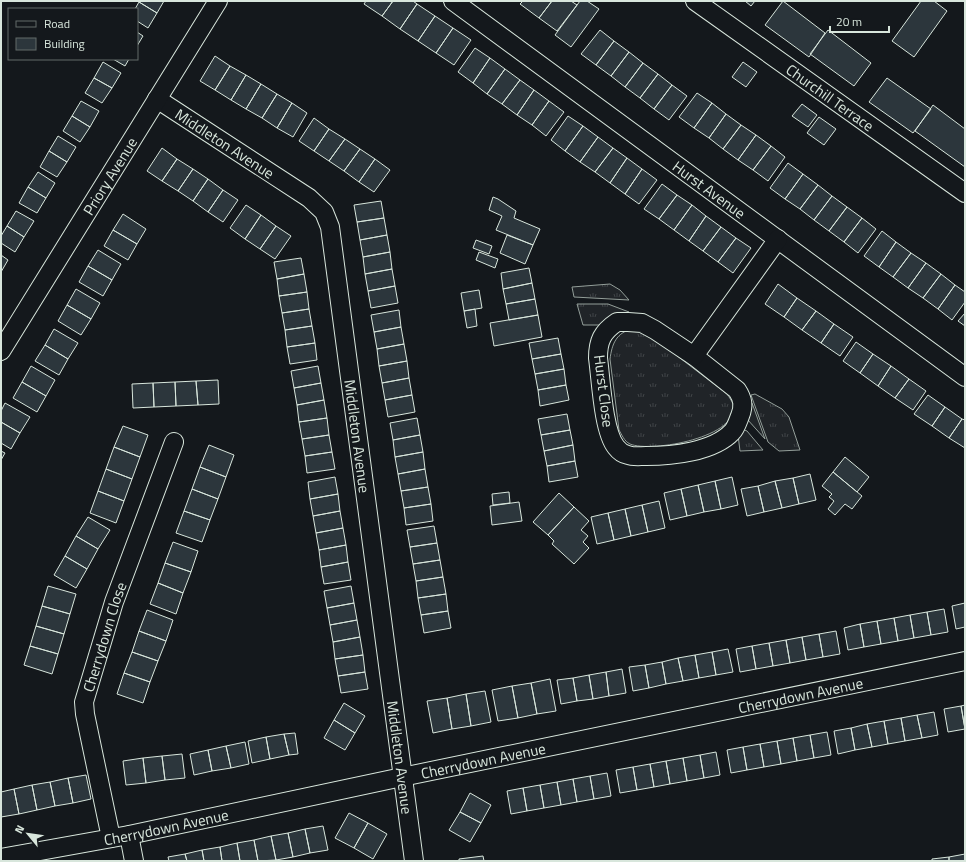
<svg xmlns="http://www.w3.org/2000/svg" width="966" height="862" viewBox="0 0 966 862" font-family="'Titillium Web',sans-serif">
  <defs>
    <pattern id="grass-tufts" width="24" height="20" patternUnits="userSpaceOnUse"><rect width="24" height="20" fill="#202428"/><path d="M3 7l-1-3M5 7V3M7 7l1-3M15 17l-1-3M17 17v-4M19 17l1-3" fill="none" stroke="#404447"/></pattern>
  </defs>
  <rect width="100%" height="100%" fill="#14181c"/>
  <path fill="url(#grass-tufts)" stroke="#939e99" d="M610,284l10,6 9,10 -55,-3 -2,-10z
    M577,304h31l21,8 -11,3 -16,10h-19z
    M632,329h10l85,65c2,3 5,7 6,10 9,33 -82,49 -103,40 -6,-3 -8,-9 -11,-14l-9,-71c2,-15 6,-26 22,-30z
    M755,394l27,15 7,8 11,33 -21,1 -11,-9 -17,-47z
    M750,402l2,1 13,36 -18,-20z
    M742,429l5,2 16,19 -23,1 -2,-16z"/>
  <path fill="#2c363c" stroke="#d8e6dc" d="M140,1h24l-7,12 -18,-11z
    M366,1h27l-11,15 -18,-12z
    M393,1h20l4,3 -17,25 -18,-13z
    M523,1h29l-13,17 -19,-14z
    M552,1h19l6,4 -20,26 -18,-13z
    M580,1h7l12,8 -28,38 -16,-12z
    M745,1h10l-4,5z
    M783,1l42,32 -16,24 -44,-32z
    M921,1h13l13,10 -33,46 -22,-16z
    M139,2l18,11 -9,15 -11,-7v-12h-2z
    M417,4l18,12 -17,25 -18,-12z
    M435,16l18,12 -17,25 -18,-12z
    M453,28l18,12 -17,25 -18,-12z
    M600,30l14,11 -18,24 -15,-11z
    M828,30l43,33 -17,23 -44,-32z
    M137,32l6,4 -6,10z
    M614,41l15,11 -18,24 -15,-11z
    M475,48l15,10 -17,25 -15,-11z
    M629,52l14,11 -18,24 -14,-11z
    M215,56l15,10 -15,24 -15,-9z
    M490,58l15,11 -18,25 -14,-11z
    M113,59h16l-4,7z
    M103,62l18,11 -9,15 -18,-10z
    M743,62l14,10 -11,15 -14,-10z
    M643,63l15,11 -18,24 -15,-11z
    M230,66l16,9 -15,25 -16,-10z
    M505,69l15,11 -18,24 -15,-10z
    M658,74l14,11 -18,24 -14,-11z
    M246,75l15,9 -15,25 -15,-9z
    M94,78l18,10 -10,15 -17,-10z
    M887,78l44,31 -18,24 -44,-31z
    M520,80l14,10 -17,25 -15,-11z
    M261,84l16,10 -15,24 -16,-9z
    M672,85l15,11 -18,24 -15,-11z
    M534,90l15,11 -17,24 -15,-10z
    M697,93l15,10 -18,25 -15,-11z
    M277,94l15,9 -15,25 -15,-10z
    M81,101l18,10 -9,16 -18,-11z
    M549,101l15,11 -18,24 -14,-11z
    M292,103l15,10 -14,24 -16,-9z
    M712,103l14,11 -17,24 -15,-10z
    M802,104l15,11 -9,12 -16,-11z
    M933,105l32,24v38l-50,-36z
    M726,114l15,11 -18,24 -14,-11z
    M72,116l18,11 -10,15 -17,-11z
    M568,116l15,10 -18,25 -14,-11z
    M819,117l17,12 -12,16 -17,-12z
    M314,118l15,11 -15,22 -15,-10z
    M741,125l15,10 -18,25 -15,-11z
    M583,126l15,11 -18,25 -15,-11z
    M329,129l16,10 -16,22 -15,-10z
    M756,135l15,11 -18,24 -15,-10z
    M58,136l18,11 -9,15 -18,-11z
    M598,137l15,11 -18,24 -15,-10z
    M345,139l15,10 -16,22 -15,-10z
    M771,146l14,11 -17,24 -15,-11z
    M162,148l15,11 -15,22 -15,-10z
    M613,148l14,10 -17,25 -15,-11z
    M360,149l15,10 -16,23 -15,-11z
    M49,151l18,11 -10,15 -17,-10z
    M627,158l15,11 -17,25 -15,-11z
    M177,159l16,10 -15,22 -16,-10z
    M375,159l15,11 -16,22 -15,-10z
    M788,163l15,11 -18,25 -15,-11z
    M193,169l15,10 -15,22 -15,-10z
    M642,169l15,11 -18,24 -14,-10z
    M38,172l17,11 -9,15 -18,-11z
    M803,174l15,11 -18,24 -15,-10z
    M208,179l15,11 -15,22 -15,-11z
    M662,184l15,11 -18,24 -15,-10z
    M818,185l14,11 -18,24 -14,-11z
    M28,187l18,11 -9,15 -18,-10z
    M223,190l15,10 -15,22 -15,-10z
    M677,195l15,10 -18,25 -15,-11z
    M832,196l15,11 -18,24 -15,-11z
    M493,197l5,2 18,12 -2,7 26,11 -7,16 -37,-15 6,-14 -13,-6z
    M381,201l3,17 -27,4 -3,-17z
    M246,205l15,10 -16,24 -15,-11z
    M692,205l14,11 -17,25 -15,-11z
    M847,207l15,11 -18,24 -15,-11z
    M16,211l18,10 -10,16 -17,-11z
    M123,214l23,15 -9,15 -24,-14z
    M261,215l15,11 -16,23 -15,-10z
    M706,216l15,11 -18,24 -14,-10z
    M384,218l3,17 -27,5 -3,-18z
    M862,218l14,11 -18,24 -14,-11z
    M7,226l17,11 -9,15 -14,-9v-7z
    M276,226l15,10 -16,23 -15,-10z
    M721,227l15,11 -18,24 -15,-11z
    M113,230l24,14 -9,16 -24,-14z
    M882,231l14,11 -17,25 -15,-11z
    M387,235l3,17 -27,5 -3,-17z
    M507,235l26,10 -8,19 -25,-11z
    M736,238l15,10 -18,25 -15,-11z
    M476,240l16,6 -3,8 -16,-6z
    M896,242l15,11 -18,24 -14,-10z
    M98,250l23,14 -9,16 -24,-14z
    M390,252l2,17 -27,5 -2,-17z
    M479,252l19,7 -3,9 -19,-8z
    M911,253l15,10 -18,25 -15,-11z
    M1,255l7,5 -7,12z
    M301,258l3,16 -27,5 -3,-17z
    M926,263l15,11 -18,24 -15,-10z
    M88,266l24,14 -9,16 -24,-14z
    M529,268l3,15 -29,6 -2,-16z
    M392,269l3,17 -27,5 -3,-17z
    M304,274l3,18 -28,4 -2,-17z
    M941,274l14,11 -17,24 -15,-11z
    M532,283l3,16 -29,5 -3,-15z
    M778,284l19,14 -13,19 -19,-13z
    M955,285l10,7v10l-13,18 -14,-11z
    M395,286l3,17 -27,5 -3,-17z
    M76,289l24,14 -9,16 -24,-14z
    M479,290l3,18 -18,3 -3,-18z
    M307,292l2,17 -27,4 -3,-17z
    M797,298l19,13 -14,19 -18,-13z
    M535,299l3,16 -29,5 -3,-16z
    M67,305l24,14 -10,16 -23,-14z
    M309,309l3,17 -27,4 -3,-17z
    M475,309l2,17 -10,2 -3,-17z
    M399,310l2,17 -27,5 -3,-17z
    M816,311l18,13 -13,19 -19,-13z
    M965,313v13l-7,-5z
    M538,315l4,22 -48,9 -4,-23z
    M834,324l19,13 -13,19 -19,-13z
    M312,326l3,17 -28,4 -2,-17z
    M401,327l3,17 -27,5 -3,-17z
    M54,329l24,14 -10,16 -23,-14z
    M558,338l3,16 -29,5 -3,-16z
    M856,342l17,12 -13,19 -17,-12z
    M315,343l2,17 -27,4 -3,-17z
    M404,344l3,17 -28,5 -2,-17z
    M45,345l23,14 -9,16 -24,-14z
    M561,354l3,15 -29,5 -3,-15z
    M873,354l18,12 -13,20 -18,-13z
    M407,361l2,17 -27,5 -3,-17z
    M31,366l24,14 -9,16 -24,-14z
    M318,366l3,17 -27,5 -3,-17z
    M891,366l18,13 -14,19 -17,-12z
    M564,369l2,16 -28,5 -3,-16z
    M409,378l3,17 -27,5 -3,-17z
    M909,379l17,12 -13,19 -18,-12z
    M218,380l1,24 -21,1 -2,-24z
    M196,381l2,24 -22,1 -1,-24z
    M22,382l24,14 -9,16 -24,-14z
    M175,382l1,24 -22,1 -1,-24z
    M153,383l1,24 -21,1 -1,-24z
    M321,383l3,17 -27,5 -3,-17z
    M566,385l3,15 -29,6 -2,-16z
    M412,395l3,17 -27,5 -3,-17z
    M928,395l17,12 -13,19 -18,-12z
    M324,400l3,18 -28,4 -2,-17z
    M5,403l25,14 -10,16 -19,-11v-11z
    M945,407l17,12 -13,19 -17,-12z
    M567,414l3,16 -29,5 -3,-16z
    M327,418l2,17 -27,4 -3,-17z
    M417,418l3,17 -27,5 -3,-17z
    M962,419l3,1v28l-16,-10z
    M1,422l19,11 -9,16 -10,-6z
    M123,426l25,9 -8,22 -26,-10z
    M570,430l3,15 -29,6 -3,-16z
    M329,435l3,17 -27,4 -3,-17z
    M420,435l3,17 -28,5 -2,-17z
    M209,445l25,10 -8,22 -26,-10z
    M573,445l2,16 -28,5 -3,-15z
    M114,447l26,10 -8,22 -26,-10z
    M1,451l4,2 -4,7z
    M332,452l3,17 -28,4 -2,-17z
    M423,452l2,17 -27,5 -3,-17z
    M845,457l24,20 -12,15 -24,-20z
    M575,461l3,16 -29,5 -2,-16z
    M200,467l26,10 -8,22 -26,-10z
    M106,469l26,10 -8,22 -26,-10z
    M425,469l3,18 -27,4 -3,-17z
    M833,472l29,24 -10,13 -7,-5 -10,11 -7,-6 6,-8 -5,-4 3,-3 -10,-8z
    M810,474l6,26 -17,4 -6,-26z
    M335,477l3,17 -28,5 -2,-17z
    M732,477l6,28 -17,4 -6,-28z
    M793,478l6,26 -17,4 -7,-27z
    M715,481l6,28 -17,3 -6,-27z
    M775,481l7,27 -18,4 -6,-26z
    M698,485l6,27 -17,4 -6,-27z
    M758,486l6,26 -17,4 -6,-27z
    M428,487l3,17 -27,4 -3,-17z
    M192,489l26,10 -8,21 -26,-9z
    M681,489l6,27 -17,4 -6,-27z
    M98,491l26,10 -8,22 -26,-10z
    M509,492l1,11 -17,2 -1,-11z
    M559,493l15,14 -26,28 -15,-13z
    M338,494l2,17 -27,5 -3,-17z
    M659,501l6,27 -17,4 -6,-27z
    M519,502l3,19 -30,4 -2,-19z
    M431,504l2,17 -27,4 -2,-17z
    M642,505l6,27 -17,4 -6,-27z
    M574,507l15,14 -8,9 7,6 -5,6 6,6 -15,16 -22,-20 2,-3 -6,-6z
    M625,509l6,27 -17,4 -6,-27z
    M184,511l26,9 -8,22 -26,-9z
    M340,511l3,17 -27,5 -3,-17z
    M608,513l6,27 -17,4 -6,-27z
    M88,517l22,13 -12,19 -22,-13z
    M434,526l3,17 -27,4 -3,-17z
    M343,528l3,17 -27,5 -3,-17z
    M76,536l22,13 -11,20 -22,-13z
    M173,542l25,9 -7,21 -26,-9z
    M437,543l3,17 -27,4 -3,-17z
    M346,545l2,17 -27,5 -2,-17z
    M65,556l22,13 -11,19 -22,-13z
    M440,560l3,17 -27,4 -3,-17z
    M348,562l3,18 -27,4 -3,-17z
    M165,563l26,9 -8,21 -25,-10z
    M443,577l3,17 -28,4 -2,-17z
    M158,583l25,10 -7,21 -26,-10z
    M48,586l28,8 -6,20 -28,-8z
    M351,586l3,17 -27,5 -3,-17z
    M446,594l2,17 -27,4 -3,-17z
    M354,603l3,17 -27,5 -3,-17z
    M965,603v24l-9,2 -4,-23z
    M42,606l28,8 -6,20 -28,-8z
    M944,609l4,23 -17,3 -4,-23z
    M147,610l26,10 -7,21 -27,-10z
    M448,611l3,17 -27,5 -3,-18z
    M927,612l4,23 -17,3 -4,-23z
    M910,615l4,23 -16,3 -4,-23z
    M894,618l4,23 -17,3 -4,-23z
    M357,620l3,17 -27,5 -3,-17z
    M877,621l4,23 -17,3 -4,-23z
    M860,624l4,23 -16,3 -4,-22z
    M36,626l28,8 -6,20 -28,-8z
    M139,631l27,10 -8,20 -26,-9z
    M836,631l4,23 -17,3 -4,-23z
    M819,634l4,23 -17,3 -4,-23z
    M360,637l3,18 -28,4 -2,-17z
    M802,637l4,23 -16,3 -4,-23z
    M786,640l4,23 -17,3 -4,-23z
    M769,643l4,23 -17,3 -4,-23z
    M30,646l28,8 -6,20 -28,-9z
    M752,646l4,23 -16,3 -4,-23z
    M728,649l5,23 -17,3 -4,-23z
    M132,652l26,9 -8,21 -26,-9z
    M712,652l4,23 -17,3 -4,-23z
    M363,655l2,17 -27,4 -3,-17z
    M695,655l4,23 -16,3 -5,-23z
    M678,658l5,23 -17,3 -4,-22z
    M662,662l4,22 -17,4 -4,-23z
    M645,665l4,23 -16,3 -4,-24z
    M622,669l4,24 -17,3 -3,-24z
    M365,672l3,17 -27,4 -3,-17z
    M606,672l3,24 -16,3 -4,-24z
    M124,673l26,9 -7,21 -26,-9z
    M589,675l4,24 -16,2 -4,-23z
    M573,678l4,23 -16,3 -4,-24z
    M550,679l6,32 -19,3 -6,-31z
    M531,683l6,31 -19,4 -6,-32z
    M512,686l6,32 -20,3 -6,-31z
    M485,691l6,31 -20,4 -5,-32z
    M466,694l5,32 -19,3 -5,-31z
    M447,698l5,31 -19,4 -6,-32z
    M344,703l21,13 -10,17 -21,-13z
    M965,705v24l-4,-23z
    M961,706l4,23 -17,3 -4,-23z
    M934,712l4,23 -16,3 -5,-23z
    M917,715l5,23 -17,3 -4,-23z
    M901,718l4,23 -17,3 -4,-23z
    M334,720l21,13 -10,17 -21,-12z
    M884,721l4,23 -16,3 -5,-23z
    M867,724l5,23 -17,3 -4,-22z
    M851,728l4,22 -17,4 -4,-23z
    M827,732l4,23 -17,3 -4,-23z
    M295,733l3,21 -9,1 -5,-21z
    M284,734l5,21 -19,4 -4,-22z
    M810,735l4,23 -17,3 -4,-23z
    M266,737l4,22 -18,4 -4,-22z
    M793,738l4,23 -16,3 -4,-23z
    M777,741l4,23 -17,3 -4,-23z
    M245,742l4,22 -18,4 -5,-22z
    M760,744l4,23 -17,3 -4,-23z
    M226,746l5,22 -19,3 -4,-21z
    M743,747l4,23 -16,3 -4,-23z
    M208,750l4,21 -18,4 -4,-21z
    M716,752l4,23 -16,3 -4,-23z
    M182,754l3,24 -20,2 -3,-24z
    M700,755l4,23 -17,3 -4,-23z
    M162,756l3,24 -19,3 -3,-25z
    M143,758l3,25 -20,2 -3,-24z
    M683,758l4,23 -17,3 -4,-23z
    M666,761l4,23 -16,3 -4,-23z
    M650,764l4,23 -17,3 -4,-23z
    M633,767l4,23 -17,3 -4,-23z
    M607,773l4,23 -17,3 -4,-23z
    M86,775l5,24 -18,4 -5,-25z
    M590,776l4,23 -17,3 -4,-23z
    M68,778l5,25 -18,3 -5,-24z
    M573,779l4,23 -16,3 -4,-23z
    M50,782l5,24 -18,4 -5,-25z
    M557,782l4,23 -17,3 -4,-23z
    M32,785l5,25 -18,4 -5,-25z
    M540,785l4,23 -17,3 -4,-23z
    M523,788l4,23 -16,3 -4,-23z
    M14,789l5,25 -18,3v-25z
    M470,793l21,12 -10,18 -21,-11z
    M460,812l21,11 -11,19 -21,-12z
    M349,813l19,10 -14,25 -19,-10z
    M368,823l19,11 -14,25 -19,-11z
    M323,826l5,24 -18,3 -5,-24z
    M305,829l5,24 -17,4 -5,-24z
    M288,833l5,24 -17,3 -5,-24z
    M271,836l5,24 -18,1 -4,-21z
    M254,840l4,21h-18l-3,-18z
    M237,843l3,18h-18l-2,-14z
    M220,847l2,14h-18l-2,-11z
    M202,850l2,11h-17l-2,-7z
    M185,854l2,7h-18l-1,-4z
    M965,854v7h-16v-4z
    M483,856l1,5h-25v-2z
    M949,857v4h-17v-2z"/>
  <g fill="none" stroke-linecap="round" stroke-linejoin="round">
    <g stroke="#d8e6dc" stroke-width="20">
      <g id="minor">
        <path id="s1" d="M453,1l512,376"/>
        <path id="s2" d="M695,1l270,192"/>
        <path id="s3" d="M157,99l152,99 15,14 6,15 84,634"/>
        <path d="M617,322h11l14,1 13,7 39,26 43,34c6,9 7,16 3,26 -2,5 -4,12 -8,16 -19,20 -60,24 -86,24 -6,0 -13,1 -18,-1 -5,-1 -9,-4 -12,-8 -13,-16 -15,-68 -18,-89 0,-17 4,-26 19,-36z"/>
        <path id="s4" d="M1,351l217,-350"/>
        <path d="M694,356l84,-117"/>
        <path d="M129,835l5,26"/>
        <path id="s5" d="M111,838l-26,-124 -1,-12 30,-100 60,-160"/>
        <path id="s6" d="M1,858l128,-23 273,-58 563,-116"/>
      </g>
    </g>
    <use href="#minor" stroke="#14181c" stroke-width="18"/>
  </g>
  <g text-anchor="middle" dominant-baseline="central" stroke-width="3" stroke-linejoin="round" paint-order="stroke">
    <g font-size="15" fill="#d8e6dc" stroke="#14181c">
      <text stroke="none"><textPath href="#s2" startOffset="166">Churchill Terrace</textPath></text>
      <text stroke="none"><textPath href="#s3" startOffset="81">Middleton Avenue</textPath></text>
      <text stroke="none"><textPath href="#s4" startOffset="206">Priory Avenue</textPath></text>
      <text stroke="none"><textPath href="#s1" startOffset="318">Hurst Avenue</textPath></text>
      <text transform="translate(604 391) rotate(83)">Hurst Close</text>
      <text stroke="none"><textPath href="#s3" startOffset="429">Middleton Avenue</textPath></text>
      <text stroke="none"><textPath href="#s5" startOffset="207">Cherrydown Close</textPath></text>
      <text stroke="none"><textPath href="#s6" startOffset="816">Cherrydown Avenue</textPath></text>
      <text stroke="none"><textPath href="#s3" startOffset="753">Middleton Avenue</textPath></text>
      <text stroke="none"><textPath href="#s6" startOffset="492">Cherrydown Avenue</textPath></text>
      <text stroke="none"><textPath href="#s6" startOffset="168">Cherrydown Avenue</textPath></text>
    </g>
  </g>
  <rect width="966" height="862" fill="none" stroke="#d8e6dc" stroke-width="4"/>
  <rect x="8" y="8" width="130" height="52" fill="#14181c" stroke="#626a69"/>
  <rect x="16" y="21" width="20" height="6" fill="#14181c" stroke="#626a69"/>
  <text x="44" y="28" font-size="12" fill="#d8e6dc">Road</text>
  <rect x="16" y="38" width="20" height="12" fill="#2c363c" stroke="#626a69"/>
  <text x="44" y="48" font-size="12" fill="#d8e6dc">Building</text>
  <g transform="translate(28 834) rotate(299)" stroke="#14181c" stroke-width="3" paint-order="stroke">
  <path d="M0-3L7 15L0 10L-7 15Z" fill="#d8e6dc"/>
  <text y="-6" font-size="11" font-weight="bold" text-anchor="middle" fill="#d8e6dc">N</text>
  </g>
  <path d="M830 26v6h59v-6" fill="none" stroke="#d8e6dc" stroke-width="2"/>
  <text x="836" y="26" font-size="12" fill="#d8e6dc" stroke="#14181c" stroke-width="3" paint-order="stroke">20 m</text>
</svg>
